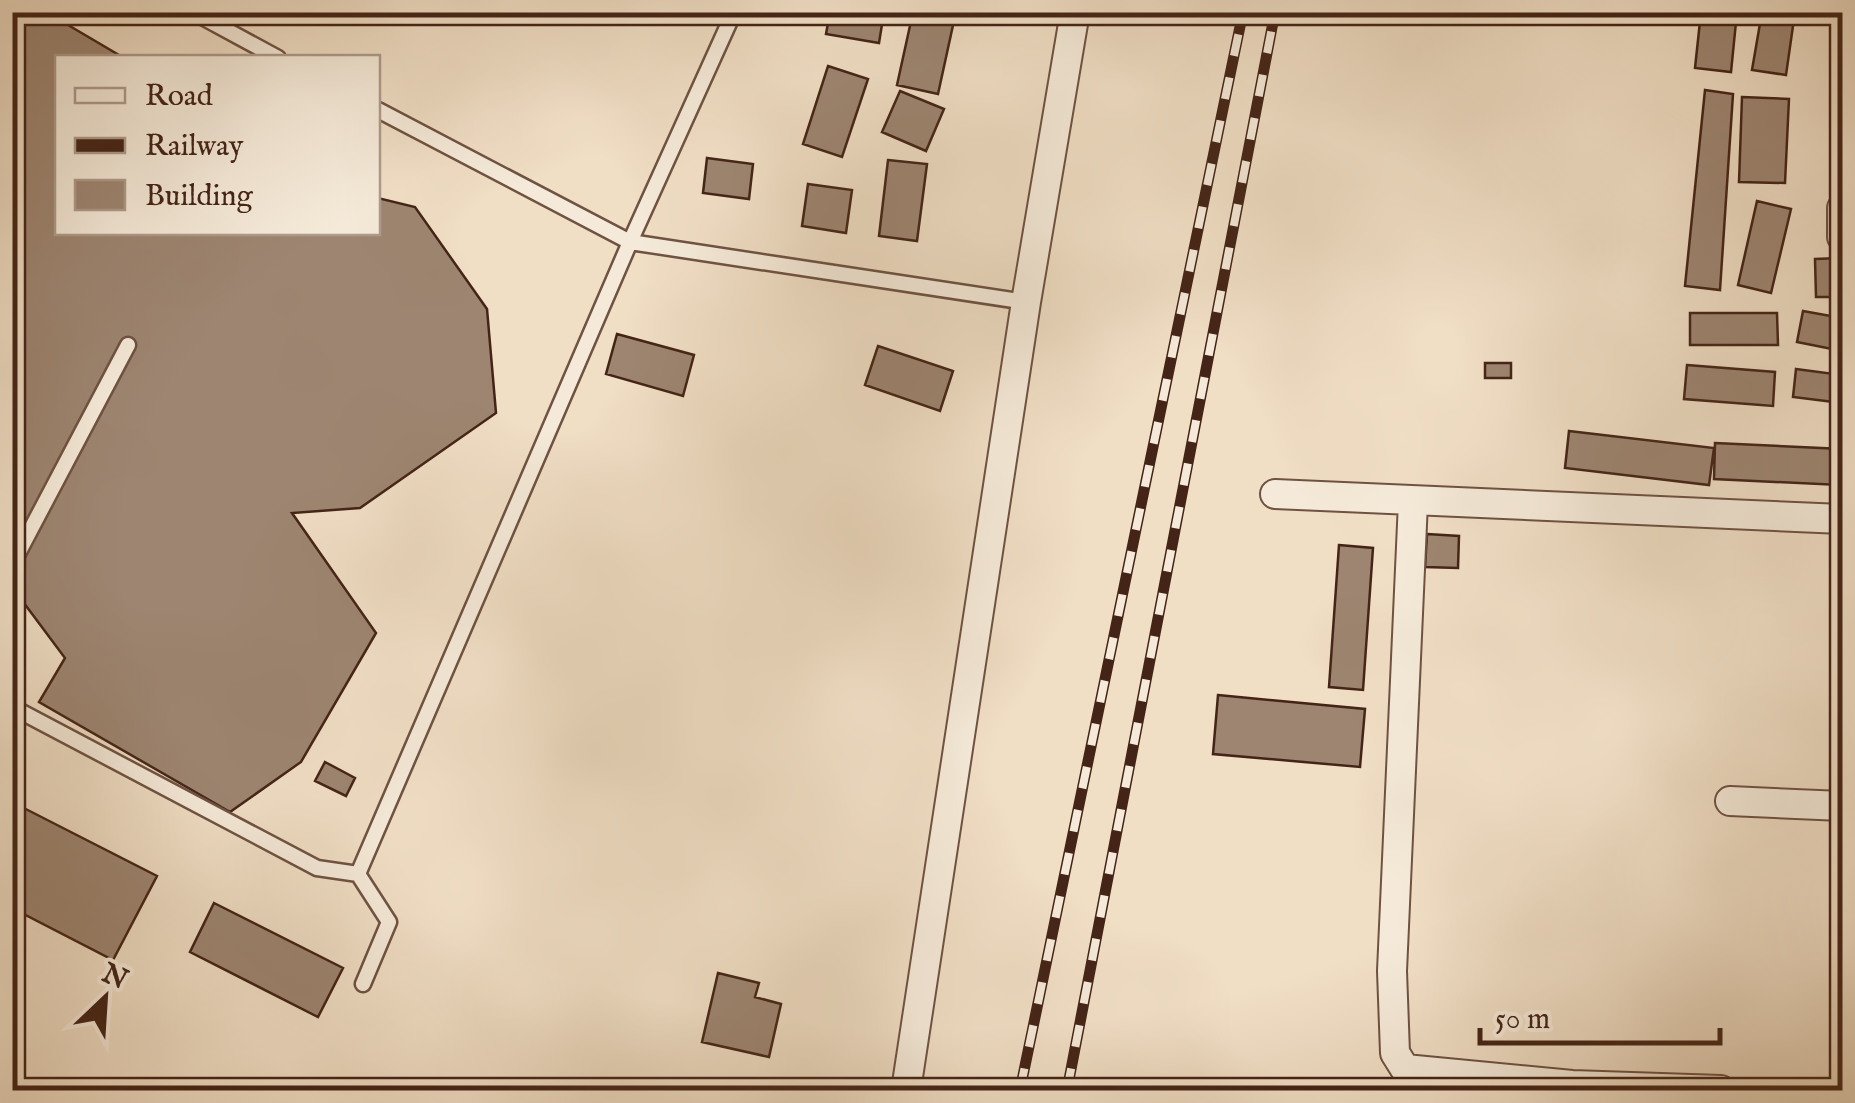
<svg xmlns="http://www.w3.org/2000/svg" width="1855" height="1103" viewBox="0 0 1855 1103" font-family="'IM FELL English',serif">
  <rect width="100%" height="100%" fill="#f0dec5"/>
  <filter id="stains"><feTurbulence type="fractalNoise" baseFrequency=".002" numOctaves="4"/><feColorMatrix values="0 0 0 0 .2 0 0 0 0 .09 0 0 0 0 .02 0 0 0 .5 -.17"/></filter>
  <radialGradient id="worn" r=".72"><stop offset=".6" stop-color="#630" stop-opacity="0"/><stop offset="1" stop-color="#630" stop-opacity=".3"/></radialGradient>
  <path fill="#9d8571" stroke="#442417" stroke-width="2.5" d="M46,12l78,46h-66v174h320v-34l37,9 72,102 9,104 -136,95 -68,5 84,120 -75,129 -71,50 -191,-110 26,-44 -53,-71v-574z
    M830,12h54l-5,31 -53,-9z
    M913,12l42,4 -17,78 -41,-9z
    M1701,12h36l-6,60 -36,-4z
    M1762,12h33l-9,63 -34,-5z
    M828,66l40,13 -26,78 -39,-13z
    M1705,90l28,4 -13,196 -35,-4z
    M900,91l44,18 -18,42 -44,-19z
    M1742,97l47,2 -4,84 -46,-1z
    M707,158l46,6 -4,35 -46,-6z
    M888,160l39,4 -10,77 -38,-5z
    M808,184l44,6 -6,43 -44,-7z
    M1757,201l34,8 -20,84 -33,-8z
    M1840,258l1,39h-25l-1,-38z
    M1803,311l39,7v33l-45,-9z
    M1690,313h87l1,32h-88z
    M617,334l77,21 -11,41 -77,-22z
    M878,346l75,25 -13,40 -75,-26z
    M1485,363h26v15h-26z
    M1687,365l88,7 -2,34 -89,-7z
    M1796,369l46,6v28l-49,-6z
    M1569,431l145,17 -5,37 -144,-17z
    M1715,443l127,6 -2,36 -126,-6z
    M1427,534l32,2 -1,32 -33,-1z
    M1339,545l34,3 -10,142 -34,-3z
    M1218,695l147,14 -5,58 -147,-13z
    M325,762l30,16 -9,18 -31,-15z
    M12,802l145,74 -44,84 -101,-52z
    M214,903l129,65 -25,49 -128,-65z
    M718,973l41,10 -4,14 26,7 -12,53 -67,-15z"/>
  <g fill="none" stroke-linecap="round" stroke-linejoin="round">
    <g stroke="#6f5242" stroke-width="19">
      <path id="lane" d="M193,12l85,46
        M378,110l252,132 396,60
        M12,565l116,-220
        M12,707l305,161 41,6 272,-632 104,-230
        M358,874l31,48 -26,62"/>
    </g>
    <g stroke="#6f5242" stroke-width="32">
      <path id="street" d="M1842,208v29
        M1275,494l567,25
        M1413,502l-21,469 3,82 10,16 167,16 149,5
        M1730,801l112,5
        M906,1090l120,-788 49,-290"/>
    </g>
    <use href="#lane" stroke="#f5ead9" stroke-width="14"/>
    <use href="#street" stroke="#f5ead9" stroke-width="28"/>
    <g stroke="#442417" stroke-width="11">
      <path id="rail" d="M1020,1090l223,-1078
        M1067,1090l208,-1078"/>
    </g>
    <use href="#rail" stroke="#f5ead9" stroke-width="8" stroke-dasharray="22" stroke-linecap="butt"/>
  </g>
  <rect width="1855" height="1103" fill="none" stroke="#f0dec5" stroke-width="50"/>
  <rect x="15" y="15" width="1825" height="1073" fill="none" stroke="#442417" stroke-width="5"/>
  <rect x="25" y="25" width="1805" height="1053" fill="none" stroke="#442417" stroke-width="2.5"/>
  <rect x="55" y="55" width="325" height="180" fill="#f5ead9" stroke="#ae9b8b" stroke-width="2.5"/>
  <rect x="75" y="88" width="50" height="15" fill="#f5ead9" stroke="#ae9b8b" stroke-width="2.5"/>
  <text x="145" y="105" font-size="30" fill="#442417">Road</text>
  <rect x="75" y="138" width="50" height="15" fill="#442417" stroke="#ae9b8b" stroke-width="2.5"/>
  <text x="145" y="155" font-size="30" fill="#442417">Railway</text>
  <rect x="75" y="180" width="50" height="30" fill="#9d8571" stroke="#ae9b8b" stroke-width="2.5"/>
  <text x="145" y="205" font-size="30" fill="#442417">Building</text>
  <g transform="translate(105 998) rotate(25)" stroke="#f5ead9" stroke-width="8" paint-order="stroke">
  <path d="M0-8L18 38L0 25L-18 38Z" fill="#442417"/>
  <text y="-15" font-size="28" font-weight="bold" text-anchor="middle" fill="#442417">N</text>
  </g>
  <path d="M1480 1028v15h240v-15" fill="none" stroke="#442417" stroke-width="5"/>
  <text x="1495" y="1028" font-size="30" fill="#442417" stroke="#f5ead9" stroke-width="8" paint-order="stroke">50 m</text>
  <rect width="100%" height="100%" filter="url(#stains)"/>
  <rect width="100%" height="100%" fill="url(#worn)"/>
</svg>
